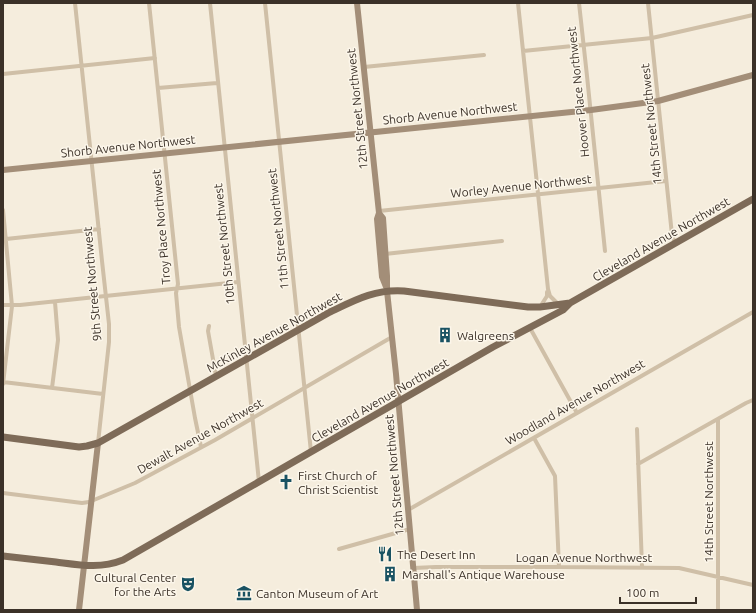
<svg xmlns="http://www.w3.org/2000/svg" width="756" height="613" viewBox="0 0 756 613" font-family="Ubuntu,sans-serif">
  <rect width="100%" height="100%" fill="#f5eddd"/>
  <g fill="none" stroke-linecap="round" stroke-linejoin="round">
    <path stroke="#cfbfa7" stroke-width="4" d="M75,3l27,258 7,63v18l-11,101
      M149,3l29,281 -2,9 3,34 16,91 6,29
      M210,3l49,479
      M265,3l46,449
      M518,3l30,286 2,7 8,8
      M579,3l8,73 18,175
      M648,3l24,232 3,8
      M523,51l129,-13 101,-23
      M364,67l120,-12
      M3,74l152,-16
      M158,88l59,-5
      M3,210l9,96 -9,78
      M379,211l287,-30
      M6,239l93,-10
      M385,254l117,-13
      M3,305h17l218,-23
      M540,307l7,-11v-4
      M209,326l-1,5 8,45
      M530,328l47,85
      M3,382l100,12
      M52,388l6,-48 -3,-38
      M637,429l5,138
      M534,438l21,38 4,91
      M638,464l108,-61 7,-3
      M3,493l79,10 7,-1 46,-19 80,-43 177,-103
      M408,510l345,-198
      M339,549l71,-20
      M413,568l23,-1h123l120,1 74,17
      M718,610v-191"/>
    <path stroke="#a38e78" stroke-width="6" d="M357,3l22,210 -2,6 5,58 4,10
      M3,170l588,-60 67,-9 95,-26
      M379,213l4,5 4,58v15l9,83 21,236
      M79,610l19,-167"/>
    <path stroke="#7e6b58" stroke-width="7" d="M3,437l76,10 8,-1 11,-3 232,-131c25,-12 45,-23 74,-21l124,16h12l30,-4
      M3,556c18,2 35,4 53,6 24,3 44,7 67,-2l370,-213 70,-37 7,-7 183,-104"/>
  </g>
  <defs>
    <g id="building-bare" transform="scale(1.2)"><path d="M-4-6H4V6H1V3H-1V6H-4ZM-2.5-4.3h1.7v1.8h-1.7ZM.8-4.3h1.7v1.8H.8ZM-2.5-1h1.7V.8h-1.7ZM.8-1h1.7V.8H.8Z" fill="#195262" stroke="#fcf6ea" stroke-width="2.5" paint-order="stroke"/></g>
    <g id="church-bare" transform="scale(1.2)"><path d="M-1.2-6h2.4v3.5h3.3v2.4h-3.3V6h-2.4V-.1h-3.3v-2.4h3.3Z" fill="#195262" stroke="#fcf6ea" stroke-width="2.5" paint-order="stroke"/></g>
    <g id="restaurant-bare" transform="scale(1.2)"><path d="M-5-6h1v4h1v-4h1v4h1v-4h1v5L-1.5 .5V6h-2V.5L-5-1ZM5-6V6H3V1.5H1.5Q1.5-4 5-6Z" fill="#195262" stroke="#fcf6ea" stroke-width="2.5" paint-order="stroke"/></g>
    <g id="theatre-bare" transform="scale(1.2)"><path d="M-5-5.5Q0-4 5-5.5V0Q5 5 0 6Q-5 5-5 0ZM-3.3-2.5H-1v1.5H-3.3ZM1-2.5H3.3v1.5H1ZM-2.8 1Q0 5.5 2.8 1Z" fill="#195262" stroke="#fcf6ea" stroke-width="2.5" paint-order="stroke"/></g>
    <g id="museum-bare" transform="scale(1.2)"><path d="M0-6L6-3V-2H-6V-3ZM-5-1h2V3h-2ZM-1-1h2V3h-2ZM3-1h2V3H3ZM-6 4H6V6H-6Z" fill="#195262" stroke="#fcf6ea" stroke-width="2.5" paint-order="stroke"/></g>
  </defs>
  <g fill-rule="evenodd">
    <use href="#building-bare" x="445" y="335"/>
    <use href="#church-bare" x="286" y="482"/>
    <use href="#restaurant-bare" x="385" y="554"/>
    <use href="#building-bare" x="390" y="574"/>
    <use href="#theatre-bare" x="188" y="584"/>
    <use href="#museum-bare" x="244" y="593"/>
  </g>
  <g text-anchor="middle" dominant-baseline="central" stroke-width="3" stroke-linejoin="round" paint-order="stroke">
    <g font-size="12" fill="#3b3128" stroke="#fcf6ea">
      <text transform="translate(578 92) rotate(-96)">Hoover Place Northwest</text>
      <text transform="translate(357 109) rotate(-96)">12th Street Northwest</text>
      <text transform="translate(450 113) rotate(-6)">Shorb Avenue Northwest</text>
      <text transform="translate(651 124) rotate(-96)">14th Street Northwest</text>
      <text transform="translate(128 146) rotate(-6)">Shorb Avenue Northwest</text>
      <text transform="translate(521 186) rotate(-6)">Worley Avenue Northwest</text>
      <text transform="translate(161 227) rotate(-95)">Troy Place Northwest</text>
      <text transform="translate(278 229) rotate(-96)">11th Street Northwest</text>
      <text transform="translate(661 239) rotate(-30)">Cleveland Avenue Northwest</text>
      <text transform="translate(224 244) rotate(-96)">10th Street Northwest</text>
      <text transform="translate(92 284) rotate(-95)">9th Street Northwest</text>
      <text transform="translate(274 332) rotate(-29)">McKinley Avenue Northwest</text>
      <text transform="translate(380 400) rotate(-30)">Cleveland Avenue Northwest</text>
      <text transform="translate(575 402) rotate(-30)">Woodland Avenue Northwest</text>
      <text transform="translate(200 436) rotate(-29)">Dewalt Avenue Northwest</text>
      <text transform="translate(394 475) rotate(-95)">12th Street Northwest</text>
      <text transform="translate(708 502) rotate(-90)">14th Street Northwest</text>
      <text x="584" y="557">Logan Avenue Northwest</text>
    </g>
    <g font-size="12" fill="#3b3128" stroke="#fcf6ea" text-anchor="start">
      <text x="457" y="335">Walgreens</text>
      <text x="298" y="475">First Church of<tspan x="298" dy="14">Christ Scientist</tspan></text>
      <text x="397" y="554">The Desert Inn</text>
      <text x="402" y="574">Marshall's Antique Warehouse</text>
      <text x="176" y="577" text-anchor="end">Cultural Center<tspan x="176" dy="14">for the Arts</tspan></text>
      <text x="256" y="593">Canton Museum of Art</text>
    </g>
  </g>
  <rect width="756" height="613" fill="none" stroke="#3b3128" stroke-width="8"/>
  <path d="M620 597v6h76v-6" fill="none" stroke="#3b3128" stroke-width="2"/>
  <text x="626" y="597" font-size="12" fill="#3b3128" stroke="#fcf6ea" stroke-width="3" paint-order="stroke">100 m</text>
</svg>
